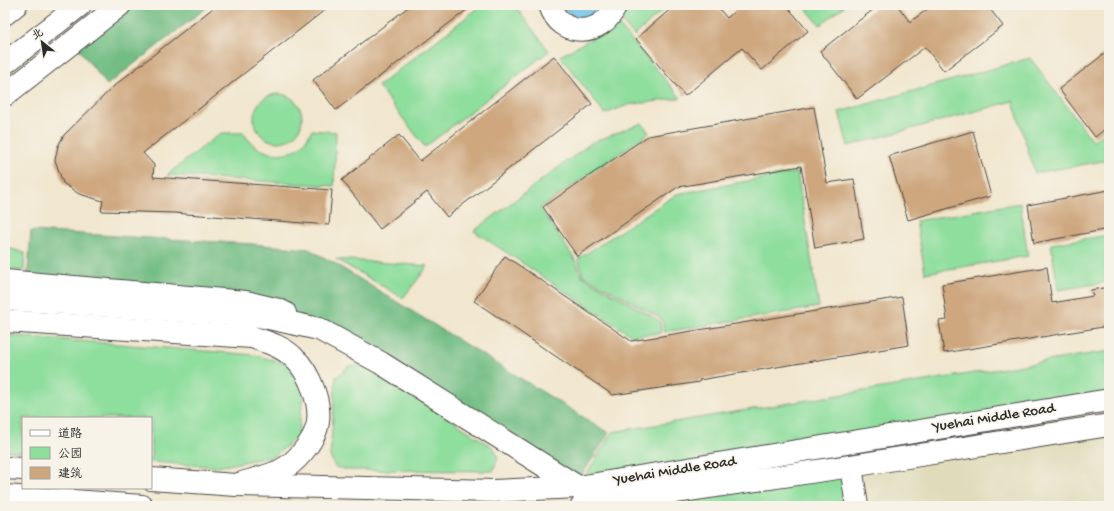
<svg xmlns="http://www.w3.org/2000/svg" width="1114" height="511" viewBox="0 0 1114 511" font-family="'Gochi Hand','LXGW WenKai TC',sans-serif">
  <rect width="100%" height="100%" fill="#f7f3e8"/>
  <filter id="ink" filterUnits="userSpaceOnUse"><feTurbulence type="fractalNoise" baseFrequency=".025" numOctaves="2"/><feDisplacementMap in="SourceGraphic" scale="8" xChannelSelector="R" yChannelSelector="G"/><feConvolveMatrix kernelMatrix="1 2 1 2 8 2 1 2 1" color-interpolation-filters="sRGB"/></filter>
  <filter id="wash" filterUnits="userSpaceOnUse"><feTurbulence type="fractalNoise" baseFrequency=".012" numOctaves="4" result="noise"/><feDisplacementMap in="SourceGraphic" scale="16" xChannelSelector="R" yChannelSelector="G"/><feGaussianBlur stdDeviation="0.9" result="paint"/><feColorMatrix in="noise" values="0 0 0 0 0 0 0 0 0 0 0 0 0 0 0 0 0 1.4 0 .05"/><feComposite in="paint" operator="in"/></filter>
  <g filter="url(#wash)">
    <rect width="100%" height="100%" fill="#f1e6ce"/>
    <path fill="#e0dcbb" d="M1109,428v78h-250l-5,-38z"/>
    <path fill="#8ede9d" stroke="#5c8464" d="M482,5h32l35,46 -124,96 -47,-61z
      M626,5h43l-35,31 -15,-18z
      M803,5h43l-26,20z
      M618,24l63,74 -53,7 -23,9 -45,-58z
      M1030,58l63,83 16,-12v31l-74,13 -22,-72 -165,45 -9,-34z
      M254 118a24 24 0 1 1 48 0a24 24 0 1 1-48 0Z
      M642,123l7,10 -109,75 34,50 8,18 78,45 1,12 -29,3 -158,-105 117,-88z
      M312,130l24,2 -2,54 -167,-11 54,-42h23c10,20 37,27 56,14 5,-4 9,-12 12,-17z
      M797,172l22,135 -155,25 -2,-13 -79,-44 -5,-16 99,-65z
      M1020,203l8,53 -103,17 -9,-52z
      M1109,235v47l-51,8 -7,-46z
      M5,247l20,6 -1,18 -19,-2z
      M336,259l92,7 -25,32z
      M5,335l250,20 36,10 12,30 -5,42 -24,19 -56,11 -67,-5v-44h-128v34l-18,-1z
      M1109,351v49l-529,85 32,-53z
      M367,365l127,83 4,10 -5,13 -144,-1 -14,-3 -5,-11 6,-79 13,-11z
      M844,473l5,33h-231z"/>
    <path fill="#72bd84" stroke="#4e7458" d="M130,5h80l-103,80 -29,-37z
      M31,231l221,13 57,5 25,14 275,170 -30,46 -260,-150 -292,-47z"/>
    <path fill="#69bfe6" stroke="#4a7588" d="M562,5h43c-11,17 -33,19 -43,0z"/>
    <g id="blocks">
      <path fill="#cea77f" d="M217,5h114l-188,148 11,12 -1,12 179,13 -3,35 -155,-12 -73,-2 2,-10 -24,-7 -16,-11 -8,-23 3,-14 6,-11 51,-50z
        M411,5h62l-137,105 -23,-30z
        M675,5h41l11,13 15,-13h44l22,26 -46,39 -20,-22 -57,48 -49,-57z
        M879,5h18l13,17 23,-17h54l16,21 -59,45 -19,-24 -68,52 -37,-48z
        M1109,50v76l-14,11 -36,-48z
        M554,56l38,48 -145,113 -20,-25 -47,37 -38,-49 57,-45 21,26z
        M814,107l13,76 27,-4 10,60 -49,9 -14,-82 -123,21 -101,69 -34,-49 105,-71z
        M973,131l18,65 -83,24 -19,-64z
        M1109,190v39l-75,14 -6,-38z
        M505,256l126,85 271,-44 7,48 -210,35 1,2 -87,13 -139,-94z
        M1047,267l5,36 41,-7 -2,-6 18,-3v39l-165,27 -5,-32 8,-1 -5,-36z"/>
    </g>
  </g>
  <g filter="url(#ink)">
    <use href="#blocks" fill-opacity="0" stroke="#494743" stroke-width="1"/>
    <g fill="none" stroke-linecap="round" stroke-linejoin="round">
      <g stroke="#494743" stroke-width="24">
        <path id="minor" d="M550,5c10,34 53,32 66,0
          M851,466l6,40"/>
      </g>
      <g stroke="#494743" stroke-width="24">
        <path id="major" d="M5,14l11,-9
          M5,63l75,-58
          M5,95l115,-90
          M5,281l241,21 33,8 6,3
          M5,321l247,16c14,5 30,9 41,20 17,15 31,51 23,73 -5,14 -20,32 -33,39 -10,6 -32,11 -44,15"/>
      </g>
      <g stroke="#494743" stroke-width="24">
        <path id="highway" d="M5,299l254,17 60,13 62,34 197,124
          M5,468l18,1
          M151,479l85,6 258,6 84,-4 531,-87
          M5,496l137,10
          M582,506l269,-40 258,-41"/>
      </g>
      <use href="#minor" stroke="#fff" stroke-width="22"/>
      <use href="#major" stroke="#fff" stroke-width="22"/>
      <use href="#highway" stroke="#fff" stroke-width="22"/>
    </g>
  </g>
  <g text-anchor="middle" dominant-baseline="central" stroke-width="3.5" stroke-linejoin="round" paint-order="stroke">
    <g font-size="15" fill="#2b2b2b" stroke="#f7f3e8">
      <text transform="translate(994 418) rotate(-9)">Yuehai Middle Road</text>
      <text transform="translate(675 471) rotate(-9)">Yuehai Middle Road</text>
    </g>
  </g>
  <rect width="1114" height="511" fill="none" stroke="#f7f3e8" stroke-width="20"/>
  <rect x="22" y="417" width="130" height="72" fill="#f7f3e8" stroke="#a5a39c"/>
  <rect x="30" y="430" width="20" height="6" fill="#ffffff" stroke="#a5a39c"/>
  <text x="58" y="437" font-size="12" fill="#2b2b2b">道路</text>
  <rect x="30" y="447" width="20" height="12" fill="#8ede9d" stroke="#a5a39c"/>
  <text x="58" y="457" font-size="12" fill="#2b2b2b">公园</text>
  <rect x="30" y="467" width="20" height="12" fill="#cea77f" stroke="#a5a39c"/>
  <text x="58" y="477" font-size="12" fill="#2b2b2b">建筑</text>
  <g transform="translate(42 42) rotate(330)" stroke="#f7f3e8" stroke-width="3" paint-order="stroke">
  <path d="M0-3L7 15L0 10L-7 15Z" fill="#2b2b2b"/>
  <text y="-6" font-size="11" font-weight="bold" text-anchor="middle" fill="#2b2b2b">北</text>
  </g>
</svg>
